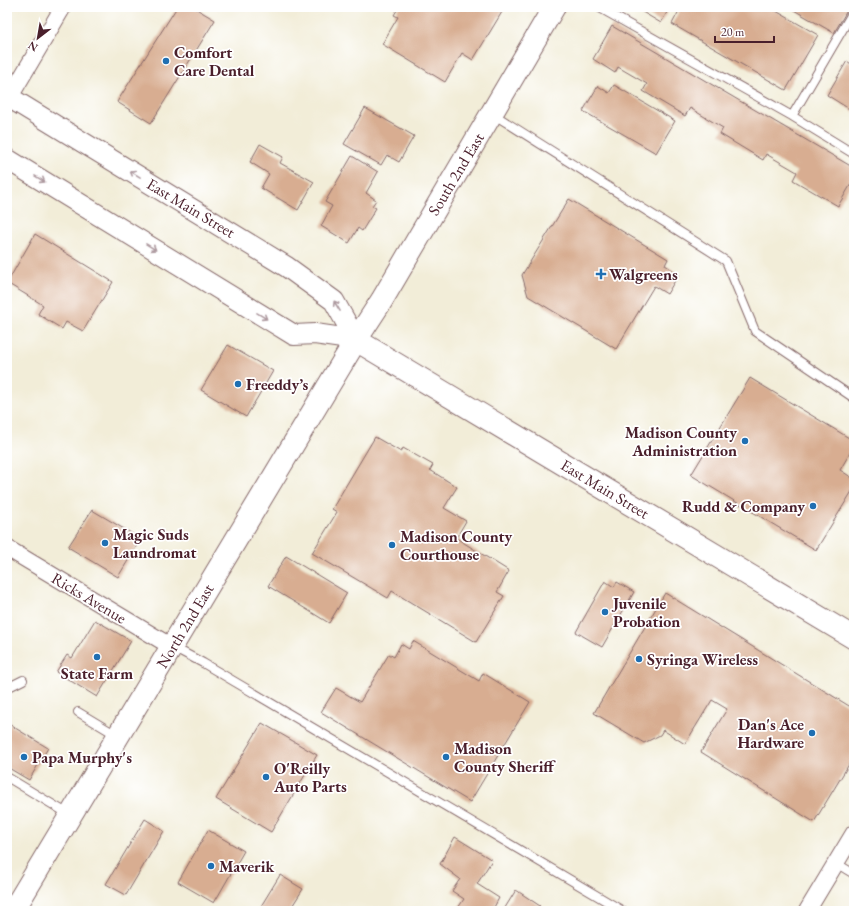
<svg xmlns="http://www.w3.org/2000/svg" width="861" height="918" viewBox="0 0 861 918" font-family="'EB Garamond',serif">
  <rect width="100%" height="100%" fill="#fff"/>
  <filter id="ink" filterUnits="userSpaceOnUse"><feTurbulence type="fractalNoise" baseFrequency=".025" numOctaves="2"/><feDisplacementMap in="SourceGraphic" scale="8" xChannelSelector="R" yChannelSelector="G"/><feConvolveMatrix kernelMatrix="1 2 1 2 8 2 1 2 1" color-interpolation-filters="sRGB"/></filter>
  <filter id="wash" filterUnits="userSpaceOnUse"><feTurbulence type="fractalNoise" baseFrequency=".012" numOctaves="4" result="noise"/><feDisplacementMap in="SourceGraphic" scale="16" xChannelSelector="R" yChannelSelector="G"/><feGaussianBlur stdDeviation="0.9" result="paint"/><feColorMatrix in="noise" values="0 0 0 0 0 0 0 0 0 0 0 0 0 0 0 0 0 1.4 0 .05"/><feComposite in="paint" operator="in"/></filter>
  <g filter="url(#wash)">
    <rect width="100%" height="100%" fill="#f2edd8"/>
    <g id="blocks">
      <path fill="#d8ad91" d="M177,7h16l22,13 -64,103 -34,-21z
        M399,7h106l-32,53 -11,-7 -17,29 -63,-38 16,-27 -4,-2z
        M634,7h36l-9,16z
        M681,7h88l49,28 -32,55 -114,-66z
        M793,7h56l-15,26 -42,-24z
        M612,26l242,142v11l-16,27 -45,-26 4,-8 -31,-18 -3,6 -43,-26 3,-6 -33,-20 -5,8 -42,-25 4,-7 -29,-17 -3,6 -22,-14z
        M854,50v8l-4,-2z
        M847,61l7,5v46l-27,-17z
        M614,85l61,36 -19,32 -73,-42 15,-25 11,7z
        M365,108l49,28 -15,26 -12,-7 -6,10 -37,-21z
        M260,144l23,13 -3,6 34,19 -16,28 -37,-22 8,-14 -19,-12z
        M352,156l26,16 -12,21 10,7 -4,6 4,2 -14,23 -4,-3 -9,15 -28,-17 11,-20 -7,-4z
        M569,199l99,60 -3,6 14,9 -12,20 -13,-8 -38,63 -88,-53 -6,-21z
        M35,234l78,48 -30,49 -17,-9 -4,7 -24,-15 5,-9 -36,-22z
        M228,345l45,26 -27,46 -45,-27z
        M854,354v10l-4,-3z
        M750,378l104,63v5l-14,24 14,9v9l-38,62 -125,-75z
        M375,437l26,15 2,-4 30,17 -3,5 27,17 -13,21 22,13 -10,17 53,33 -12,21 7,4 -28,46 -84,-51 -4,7 -76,-45 25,-41 -5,-3z
        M92,510l49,29 -23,38 -50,-30z
        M286,556l61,37 -18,30 -61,-37z
        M605,581l9,6 3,-5 17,10 -32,55 -26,-15z
        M665,593l189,116v47l-40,66 -113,-70 26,-43 -15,-9 -27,44 -22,-14 -3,5 -16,8 -50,-30z
        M95,620l36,21 -34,56 -41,-25 11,-17 5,3z
        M413,641l66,40 4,-8 47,29 -60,100 -149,-90 15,-24 24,14 29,-48 5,3 7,-13 8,5z
        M7,723l41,25 -19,32 -22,-13z
        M262,723l55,32 -46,77 -55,-33z
        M145,819l19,12 -38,64 -20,-11z
        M208,830l36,21 -30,52 -36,-21z
        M455,837l37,23 -15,24 22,14 -7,13h-36l8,-12 -12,-8 8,-12 -20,-15z
        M280,875l23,14 -14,22h-31z
        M516,890l24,16 -4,5h-33z"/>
    </g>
  </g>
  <g filter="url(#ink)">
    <use href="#blocks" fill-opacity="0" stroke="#856768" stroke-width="1"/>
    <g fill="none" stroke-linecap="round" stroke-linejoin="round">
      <g stroke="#856768" stroke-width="10">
        <path id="service" d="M598,7l194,109
          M854,10l-62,106 62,38
          M493,114l233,147 29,70 99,67
          M173,647l30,16 420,248
          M7,688l16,-8
          M78,712l40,24
          M7,777l63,38
          M836,863l18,11"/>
      </g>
      <g stroke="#856768" stroke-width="18">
        <path id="minor" d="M7,102l56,-95
          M7,548l165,99
          M807,911l47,-78"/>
      </g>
      <g stroke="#856768" stroke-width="22">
        <path id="tertiary" d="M7,96l280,171 47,34 22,39
          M7,159l287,176 21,-1 41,6"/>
      </g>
      <g stroke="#856768" stroke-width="24">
        <path id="secondary" d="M356,340l26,-40 172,-293"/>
      </g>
      <g stroke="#856768" stroke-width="24">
        <path id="primary" d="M13,911l343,-571 498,298"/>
      </g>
      <use href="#service" stroke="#fff" stroke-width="8"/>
      <use href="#minor" stroke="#fff" stroke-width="16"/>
      <use href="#tertiary" stroke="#fff" stroke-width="20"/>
      <use href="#secondary" stroke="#fff" stroke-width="22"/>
      <use href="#primary" stroke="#fff" stroke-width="22"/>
    </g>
    <defs><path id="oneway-shaft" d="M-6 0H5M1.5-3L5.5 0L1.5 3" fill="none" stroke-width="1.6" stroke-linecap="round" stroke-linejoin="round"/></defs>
    <g stroke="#ae9aa0">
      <use href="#oneway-shaft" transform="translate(135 174) rotate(-149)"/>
      <use href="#oneway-shaft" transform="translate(40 179) rotate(32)"/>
      <use href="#oneway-shaft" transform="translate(151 247) rotate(32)"/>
      <use href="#oneway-shaft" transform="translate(337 306) rotate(-121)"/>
      <use href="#oneway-shaft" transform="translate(262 316) rotate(32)"/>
    </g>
  </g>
  <g fill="#1f6fb2" stroke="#fff" stroke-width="1.5">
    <circle cx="166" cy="61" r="4"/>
    <path d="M599 268h4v4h4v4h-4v4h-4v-4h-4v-4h4z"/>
    <circle cx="238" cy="384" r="4"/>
    <circle cx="745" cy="441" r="4"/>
    <circle cx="813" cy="506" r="4"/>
    <circle cx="105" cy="543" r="4"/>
    <circle cx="392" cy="545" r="4"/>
    <circle cx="605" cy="612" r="4"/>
    <circle cx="97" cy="657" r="4"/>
    <circle cx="639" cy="659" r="4"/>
    <circle cx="812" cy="733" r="4"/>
    <circle cx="24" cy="757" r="4"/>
    <circle cx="446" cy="757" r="4"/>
    <circle cx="266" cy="777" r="4"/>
    <circle cx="211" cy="866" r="4"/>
  </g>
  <g text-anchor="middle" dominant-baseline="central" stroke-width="3.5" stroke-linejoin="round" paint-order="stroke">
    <g font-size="16" font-weight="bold" fill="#4a1f2b" stroke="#fff" text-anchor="start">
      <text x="174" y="52">Comfort<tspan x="174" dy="18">Care Dental</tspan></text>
      <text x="609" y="274">Walgreens</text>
      <text x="246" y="384">Freeddy’s</text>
      <text x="737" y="432" text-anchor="end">Madison County<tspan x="737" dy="18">Administration</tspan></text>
      <text x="805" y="506" text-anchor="end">Rudd &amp; Company</text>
      <text x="113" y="534">Magic Suds<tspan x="113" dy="18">Laundromat</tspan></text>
      <text x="400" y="536">Madison County<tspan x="400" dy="18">Courthouse</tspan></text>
      <text x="613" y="603">Juvenile<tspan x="613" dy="18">Probation</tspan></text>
      <text x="647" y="659">Syringa Wireless</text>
      <text x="97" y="673" text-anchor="middle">State Farm</text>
      <text x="804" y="724" text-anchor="end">Dan's Ace<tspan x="804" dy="18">Hardware</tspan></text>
      <text x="454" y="748">Madison<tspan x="454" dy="18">County Sheriff</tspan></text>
      <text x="32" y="757">Papa Murphy's</text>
      <text x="274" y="768">O'Reilly<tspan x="274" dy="18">Auto Parts</tspan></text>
      <text x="219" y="866">Maverik</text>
    </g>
    <g font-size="16" fill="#4a1f2b" stroke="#fff">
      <text transform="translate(456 174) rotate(-59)">South 2nd East</text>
      <text transform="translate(191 208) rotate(31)">East Main Street</text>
      <text transform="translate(605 489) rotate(31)">East Main Street</text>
      <text transform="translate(89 598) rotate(31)">Ricks Avenue</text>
      <text transform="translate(185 626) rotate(-59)">North 2nd East</text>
    </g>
  </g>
  <rect width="861" height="918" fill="none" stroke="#fff" stroke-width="24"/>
  <g transform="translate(38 38) rotate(211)" stroke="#ffffff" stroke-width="3" paint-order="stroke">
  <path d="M0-3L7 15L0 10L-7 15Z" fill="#4a1f2b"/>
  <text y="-6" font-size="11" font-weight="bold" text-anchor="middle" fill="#4a1f2b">N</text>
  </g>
  <path d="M715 36v6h59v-6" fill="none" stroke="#4a1f2b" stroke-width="2"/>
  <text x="721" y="36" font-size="12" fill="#4a1f2b" stroke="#ffffff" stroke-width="3" paint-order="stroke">20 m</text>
</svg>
